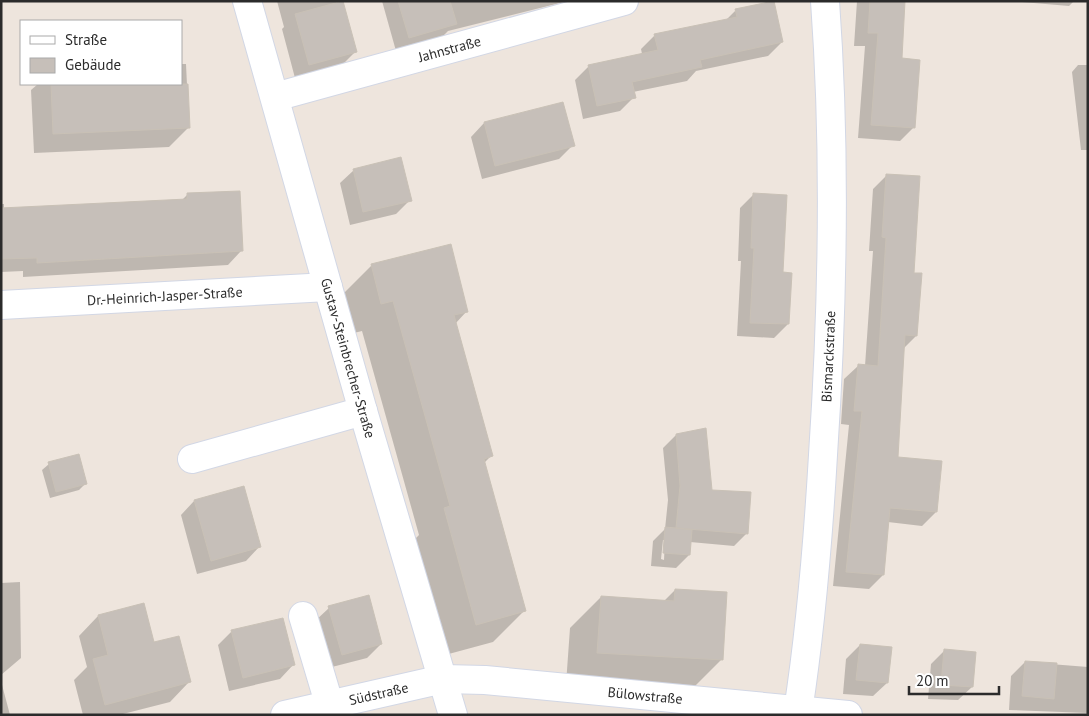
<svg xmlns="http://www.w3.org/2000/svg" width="1089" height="716" viewBox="0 0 1089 716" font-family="'PT Sans',sans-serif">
  <rect width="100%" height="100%" fill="#eee5dd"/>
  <path fill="#0003" fill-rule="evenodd" d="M277,1h59l20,50 -14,14 -47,13 -13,-49 2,-2z
    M382,1h186l-120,30 -6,6 -46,14z
    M857,1h47l-4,58 14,68 -14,14 -42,-3 7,-92h-11z
    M1011,1h63l-5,5z
    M736,10l46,32 -14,14 -72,15 -9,10 -54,11 1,5 -14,14 -37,8 -8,-39 14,-14 53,-12 -1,-5 14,-14 71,-15z
    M181,64h5l3,63 -20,20 -135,6 -3,-63 7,-6h143z
    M1078,65h10v85h-7l-9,-78z
    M562,103l11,42 -14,14 -77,20 -11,-42 13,-14z
    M354,170l56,30 -14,14 -46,11 -10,-42z
    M887,175l26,99 3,62 -13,13 -7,109 40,54 -14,14 -34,-4 -5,53 -14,14 -36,-3 16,-161 -8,-1 3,-45 14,-13h7l8,-115h-4l4,-62z
    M188,194l53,57 -13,14 -205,12v-6l-22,1v-68h3v6l177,-9z
    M754,194l28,79 6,51 -14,14 -37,-2 4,-75h-3l2,-53z
    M372,265l95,46 -12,13 36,132 -7,7 40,148 -31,31 -48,13 -31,-115 5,-5 -57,-204 -12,3 -9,-38z
    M676,435l35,56 36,42 -13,13 -44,-4 -1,13 -13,13 -25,-2 2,-25 12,-12 3,-29 -5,-52zM663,540h2l-1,20 -3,-1z
    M49,464l37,19 -7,7 -29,8 -8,-28z
    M194,501l65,46 -13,14 -49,13 -16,-59z
    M20,582l1,76 -20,17v-92z
    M675,590l47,69 -31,31 -125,-6 4,-56 31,-31 63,4z
    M329,608l52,36 -14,14 -39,10 -13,-47z
    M98,616l56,28 35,38 -19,20 -51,13h-36l-9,-35 13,-13 -8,-31z
    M232,631l61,34 -13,14 -51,12 -11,-46z
    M860,645l27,38 -14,13 -30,-2 3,-35z
    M944,651l28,36 -14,13 -30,-1 3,-35z
    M1025,662l63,5v46l-79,-3 2,-34z
    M1,681l9,34h-9z"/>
  <path fill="#c6bfb9" stroke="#c9c1b6" d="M343,1l14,51 -48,13 -14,-51z
    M398,1h52l7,23 -48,14z
    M774,1l9,41 -83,18 2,7 -70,15 4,16 -39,8 -9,-41 70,-15 -4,-16 83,-17 -2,-8z
    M870,1h35l-3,57 18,2 -5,68 -44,-3 7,-92h-10z
    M51,84h137l2,44 -137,6z
    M563,102l12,44 -80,20 -11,-44z
    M401,157l11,44 -49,11 -10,-43z
    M886,174l34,2 -6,97h8l-5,63 -12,-1 -7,122 44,4 -5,51 -47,-4 -6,67 -38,-3 16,-161h-8l4,-47 20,2 8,-128 -4,-1z
    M240,191l3,60 -206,12v-5l-36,1v-51l186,-9v-6z
    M753,193l34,2 -4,77 9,1 -3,51 -39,-1 4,-75h-3z
    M451,244l17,68 -14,3 39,141 -9,3 42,152 -50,14 -32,-117 6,-2 -57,-205 -12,3 -10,-40z
    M706,428l6,62 39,2 -3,42 -72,-6 16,2 -2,25 -27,-2 2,-26 11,1 4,-42 -4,-52z
    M79,454l8,30 -31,8 -8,-30z
    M244,486l17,61 -50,14 -17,-61z
    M675,589l52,3 -4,68 -126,-7 4,-57 73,5z
    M369,595l13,49 -40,11 -14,-49z
    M144,603l10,39 25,-6 12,46 -86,23 -12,-46 15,-4 -10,-40z
    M283,618l12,47 -52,13 -12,-48z
    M860,644l32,3 -4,36 -32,-3z
    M944,649l32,3 -3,35 -32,-2z
    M1025,661l32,2 -3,36 -32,-3z"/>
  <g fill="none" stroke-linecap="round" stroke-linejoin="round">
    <g stroke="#d2d7e5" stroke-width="30">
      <g id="minor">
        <path id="s1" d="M247,1l116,410 90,304"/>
        <path id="s2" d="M275,97l349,-96"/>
        <path id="s3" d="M1,305l327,-18"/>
        <path d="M192,459l171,-48"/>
        <path d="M303,616l26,87"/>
        <path id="s4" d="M798,711c13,-85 20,-170 25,-256 10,-151 13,-303 2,-454"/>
        <path id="s5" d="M285,715l158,-36 42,1 363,35"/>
      </g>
    </g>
    <use href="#minor" stroke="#fff" stroke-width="28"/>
  </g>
  <g text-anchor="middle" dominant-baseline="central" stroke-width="5" stroke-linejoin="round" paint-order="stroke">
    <g font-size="14" fill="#2b2b2b" stroke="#fff">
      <text stroke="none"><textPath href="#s2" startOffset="181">Jahnstraße</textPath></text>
      <text stroke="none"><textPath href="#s3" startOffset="164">Dr.-Heinrich-Jasper-Straße</textPath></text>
      <text stroke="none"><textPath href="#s4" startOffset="356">Bismarckstraße</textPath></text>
      <text stroke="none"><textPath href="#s1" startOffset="371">Gustav-Steinbrecher-Straße</textPath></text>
      <text stroke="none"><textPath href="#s5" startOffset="96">Südstraße</textPath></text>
      <text stroke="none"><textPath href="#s5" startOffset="365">Bülowstraße</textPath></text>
    </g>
  </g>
  <rect width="1089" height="716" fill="none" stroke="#2b2b2b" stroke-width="5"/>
  <rect x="20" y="20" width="162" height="65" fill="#ffffff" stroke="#aaaaaa"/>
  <rect x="30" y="36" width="25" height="8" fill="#ffffff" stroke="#aaaaaa"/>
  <text x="65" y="45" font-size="15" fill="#2b2b2b">Straße</text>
  <rect x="30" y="58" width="25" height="15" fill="#c6bfb9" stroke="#aaaaaa"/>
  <text x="65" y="70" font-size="15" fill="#2b2b2b">Gebäude</text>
  <path d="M909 686v8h90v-8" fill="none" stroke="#2b2b2b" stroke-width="2.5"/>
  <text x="916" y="686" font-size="15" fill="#2b2b2b" stroke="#ffffff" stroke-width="4" paint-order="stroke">20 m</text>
</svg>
